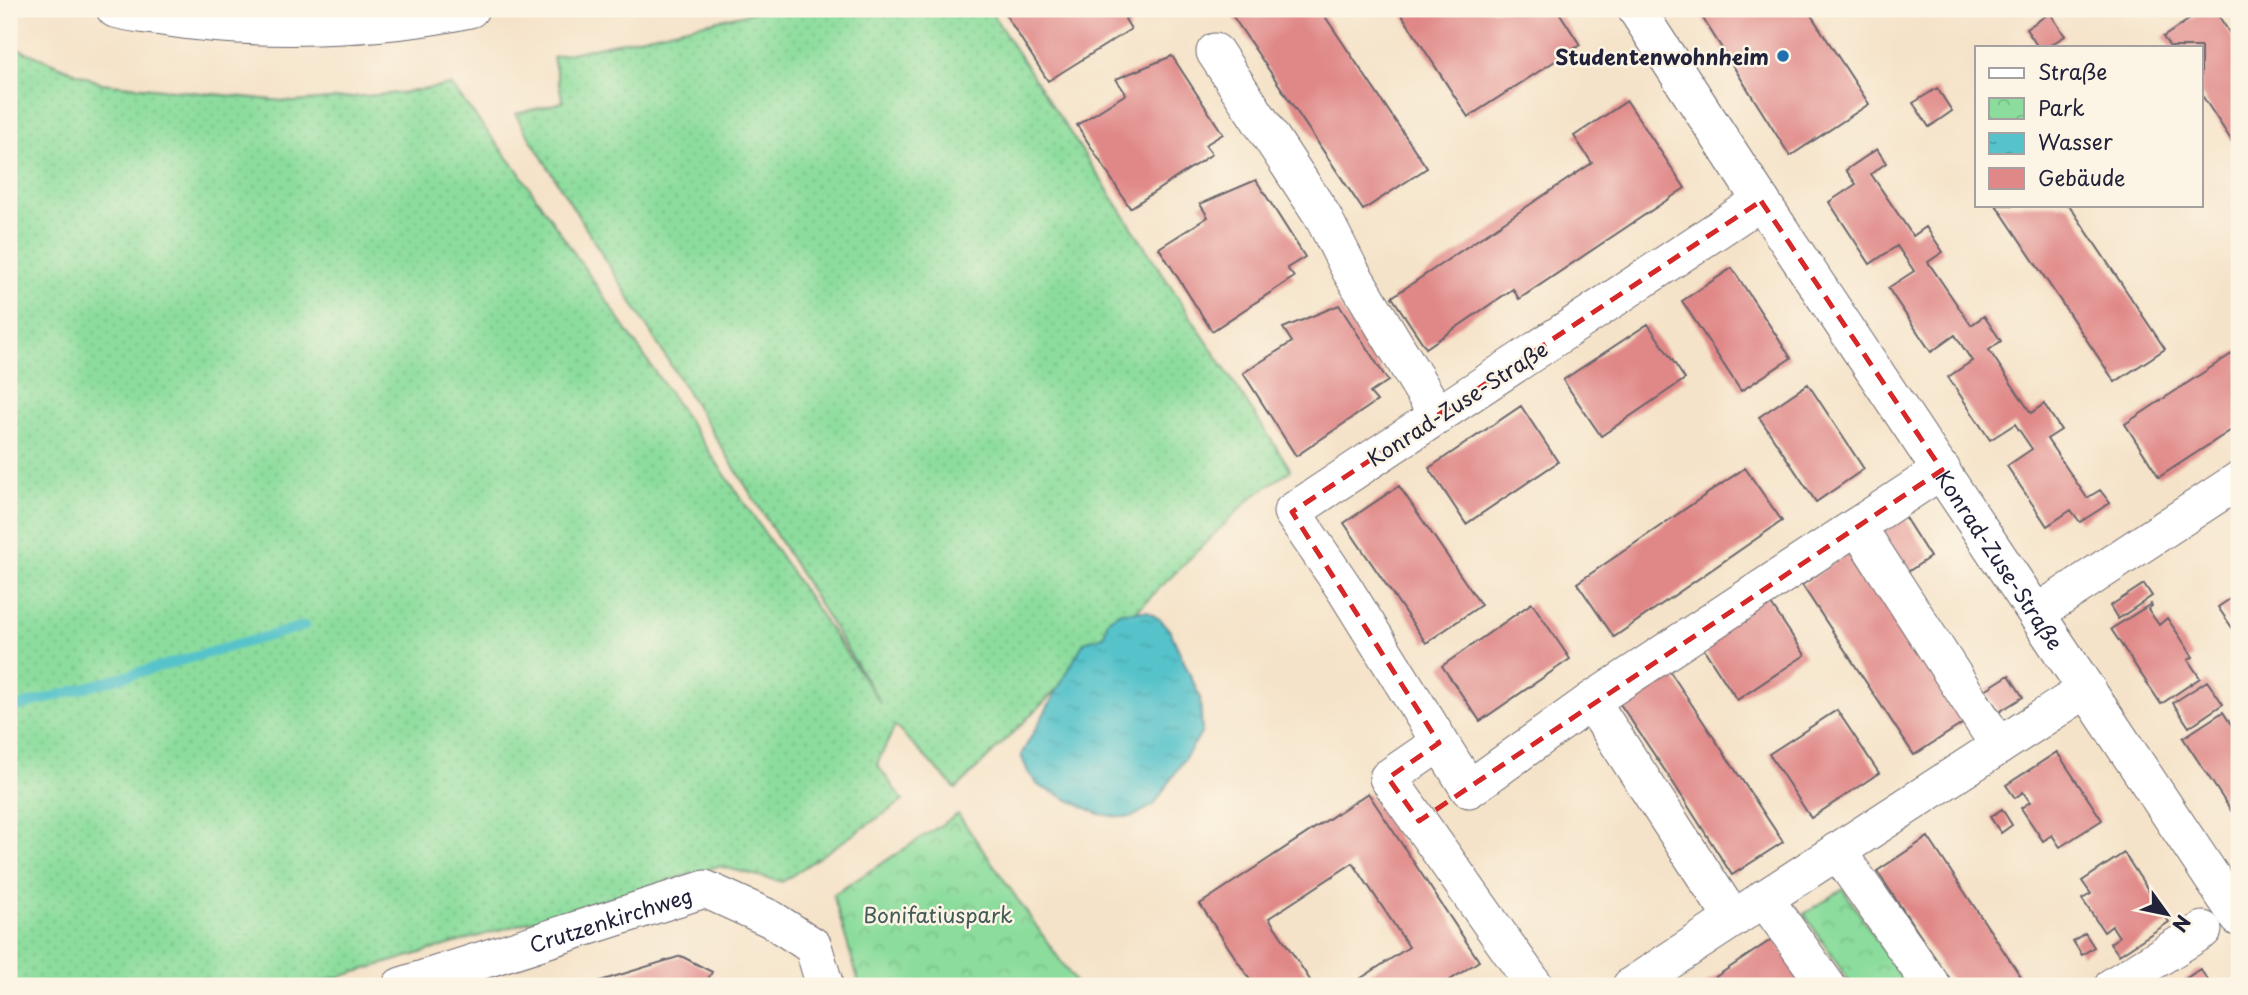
<svg xmlns="http://www.w3.org/2000/svg" width="2248" height="995" viewBox="0 0 2248 995" font-family="'Playpen Sans',sans-serif">
  <defs>
    <pattern id="grass-dots" width="8" height="8" patternUnits="userSpaceOnUse" patternTransform="scale(1.75)"><rect width="8" height="8" fill="#8cdd9d"/><path d="M2 2h.1M6 6h.1" fill="none" stroke="#78bd88" stroke-width="1.8" stroke-linecap="round"/></pattern>
    <pattern id="park-crowns" width="20" height="18" patternUnits="userSpaceOnUse" patternTransform="scale(1.75)"><rect width="20" height="18" fill="#8cdd9d"/><path d="M2 6a3 3 0 1 1 6 0M12 15a3 3 0 1 1 6 0" fill="none" stroke="#78bd88"/></pattern>
    <pattern id="water-ripples" width="26" height="14" patternUnits="userSpaceOnUse" patternTransform="scale(1.75)"><rect width="26" height="14" fill="#56c3ca"/><path d="M2 4q2-2 4 0t4 0M15 11q2-2 4 0t4 0" fill="none" stroke="#4ba7ae"/></pattern>
  </defs>
  <rect width="100%" height="100%" fill="#fcf5e5"/>
  <filter id="ink" filterUnits="userSpaceOnUse"><feTurbulence type="fractalNoise" baseFrequency=".0143" numOctaves="2"/><feDisplacementMap in="SourceGraphic" scale="14" xChannelSelector="R" yChannelSelector="G"/><feConvolveMatrix kernelMatrix="1 2 1 2 8 2 1 2 1" color-interpolation-filters="sRGB"/></filter>
  <filter id="wash" filterUnits="userSpaceOnUse"><feTurbulence type="fractalNoise" baseFrequency=".00686" numOctaves="4" result="noise"/><feDisplacementMap in="SourceGraphic" scale="28" xChannelSelector="R" yChannelSelector="G"/><feGaussianBlur stdDeviation="1.57" result="paint"/><feColorMatrix in="noise" values="0 0 0 0 0 0 0 0 0 0 0 0 0 0 0 0 0 1.4 0 .05"/><feComposite in="paint" operator="in"/></filter>
  <g filter="url(#wash)">
    <rect width="100%" height="100%" fill="#f5e3c9"/>
    <path fill="url(#grass-dots)" stroke="#57806c" stroke-width="2" d="M768,9h221l302,461 -40,28 -295,291 -61,-63 -18,38 26,37 -121,81 -63,-16 -411,120h-299v-941l92,38 193,19 106,-9 51,-8 68,87 362,532 -366,-590 48,-12 -10,-45z"/>
    <path fill="url(#park-crowns)" stroke="#57806c" stroke-width="2" d="M958,814l120,172h-218l-27,-91z
      M1843,889l64,97h-55l-48,-72z"/>
    <path fill="url(#water-ripples)" stroke="#3c7282" stroke-width="2" d="M1147,611l14,9 9,11 30,66 2,35 -48,73 -22,12h-14l-19,-3 -60,-28 -11,-14 -7,-17 63,-113 20,-6 4,-16 13,-8z"/>
    <g fill="none" stroke-linecap="round" stroke-linejoin="round">
      <path stroke="#56c3ca" stroke-width="10" d="M9,709l295,-83"/>
    </g>
    <g id="blocks">
      <path fill="#e08888" d="M1002,9h134l2,2 -13,8 6,10 -83,52z
        M1228,9h92l107,159 -64,42z
        M1398,9h159l23,36 -112,72z
        M1697,9h110l62,95 -79,52z
        M2205,9h9l25,38v105l-38,-58v-47h-31l-7,-10z
        M2050,13l15,23 -18,11h-9l-12,-18z
        M1172,56l51,78 -18,11 7,9 -82,54 -53,-83 49,-31 -10,-15z
        M1937,88l15,23 -23,16 -16,-24z
        M1627,101l58,87 -166,111 -6,-10 -87,59 -34,-51 200,-134 -18,-27z
        M1877,149l9,14 -15,11 42,62 13,-9 17,25 -15,10 43,63 13,-9 9,13 8,12 -12,9 42,63 13,-9 17,26 -14,9 40,59 13,-8 10,13 -30,19 -9,-12 -24,16 -40,-60 25,-17 -17,-25 -25,16 -42,-63 24,-16 -17,-26 -24,17 -43,-64 26,-17 -17,-25 -27,18 -41,-62 27,-18 -10,-14z
        M1256,180l49,77 -18,11 7,9 -82,54 -53,-83 49,-31 -8,-13z
        M1996,205h73l96,144 -50,33z
        M1732,268l59,90 -50,33 -59,-90z
        M1339,305l49,76 -18,12 7,8 -81,55 -53,-83 49,-31 -9,-14z
        M1648,324l37,55 -84,57 -38,-56z
        M2239,349v76l-80,52 -34,-53z
        M1808,384l56,85 -48,33 -57,-85z
        M1521,406l37,56 -92,62 -37,-56z
        M1745,468l37,53 -168,116 -37,-54z
        M1399,486l82,119 -55,38 -82,-120z
        M1897,505l33,52 -30,20 -33,-52z
        M1851,551l114,171 -51,33 -112,-170z
        M2144,584l8,12 -34,23 -8,-13z
        M1763,592l42,63 -68,45 -41,-63z
        M2239,593v45l-21,-31z
        M1532,603l38,56 -90,62 -38,-55z
        M2151,604l1,2 -4,3 11,16 8,-7 13,19 13,20 -5,3 12,18 -39,26 -50,-75z
        M1663,661l120,181 -51,33 -58,-91 -60,-89z
        M2009,675l14,22 -24,15 -14,-22z
        M2207,681l16,23 -34,23 -16,-24z
        M1837,710l42,63 -68,45 -42,-64z
        M2223,712l16,25v71l-7,4 -49,-74z
        M2057,752l45,68 -42,27 -8,-12 -9,6 -22,-33 9,-6 -7,-10 -8,6 -9,-13z
        M1368,793l111,168 -38,25h-92l60,-39 -56,-84 -84,55 45,68h-60l-54,-82z
        M2002,809l10,16 -11,8 -11,-16z
        M1928,837l99,149h-73l-77,-115z
        M2124,853l45,69 -50,33 -9,-12 9,-6 -7,-11 -8,6 -22,-33 9,-5 -9,-13z
        M2085,933l9,14 -12,8 -9,-14z
        M1774,938l32,48h-104z
        M681,956l31,16 -8,14h-106l-1,-4z
        M2200,969l12,17h-37z"/>
    </g>
  </g>
  <g filter="url(#ink)">
    <use href="#blocks" fill-opacity="0" stroke="#6c666d" stroke-width="2"/>
    <g fill="none" stroke-linecap="round" stroke-linejoin="round">
      <g stroke="#6c666d" stroke-width="39">
        <g id="minor">
          <path d="M115,9c15,4 32,6 47,8 94,15 216,12 308,-8"/>
          <path id="s1" d="M1636,9l125,192 478,717"/>
          <path d="M1215,52l107,163 28,55 88,146"/>
          <path d="M1761,201l-469,311 52,76 125,201 122,-88 351,-231"/>
          <path d="M1857,526l142,220"/>
          <path d="M2037,613l202,-133"/>
          <path d="M1591,701l142,218 354,-230"/>
          <path d="M1439,743l-51,35 147,208"/>
          <path d="M1837,851l95,135"/>
          <path d="M1764,898l63,88"/>
          <path id="s2" d="M401,986l304,-97 66,30 42,27 12,40"/>
          <path d="M1631,986l102,-67"/>
          <path d="M2113,986l90,-56"/>
        </g>
      </g>
      <use href="#minor" stroke="#fff" stroke-width="37"/>
    </g>
  </g>
  <path fill="none" stroke="#d62828" stroke-width="5" stroke-dasharray="14 9" stroke-linejoin="round" d="M1761,201l181,269 -523,351 -31,-43 51,-35 -147,-231z"/>
  <circle fill="#1f6fb2" stroke="#fcf5e5" stroke-width="2.5" cx="1783" cy="56" r="7"/>
  <g text-anchor="middle" dominant-baseline="central" stroke-width="5" stroke-linejoin="round" paint-order="stroke">
    <g font-size="21" font-weight="bold" fill="#22223b" stroke="#fcf5e5" text-anchor="end">
      <text x="1769" y="56">Studentenwohnheim</text>
    </g>
    <g font-size="21" fill="#22223b" stroke="#fcf5e5">
      <text transform="translate(1457 403) rotate(-33)">Konrad-Zuse-Straße</text>
      <text stroke="none"><textPath href="#s1" startOffset="660">Konrad-Zuse-Straße</textPath></text>
      <text stroke="none"><textPath href="#s2" startOffset="220">Crutzenkirchweg</textPath></text>
    </g>
    <g font-size="21" fill="#425a58" stroke="#fcf5e5">
      <text x="938" y="914">Bonifatiuspark</text>
    </g>
  </g>
  <rect width="2248" height="995" fill="none" stroke="#fcf5e5" stroke-width="35"/>
  <rect x="1975" y="46" width="228" height="161" fill="#fcf5e5" stroke="#a5a1a1" stroke-width="2"/>
  <rect x="1989" y="68" width="35" height="10" fill="#ffffff" stroke="#a5a1a1" stroke-width="2"/>
  <text x="2038" y="80" font-size="21" fill="#22223b">Straße</text>
  <rect x="1989" y="98" width="35" height="21" fill="url(#park-crowns)" stroke="#a5a1a1" stroke-width="2"/>
  <text x="2038" y="116" font-size="21" fill="#22223b">Park</text>
  <rect x="1989" y="133" width="35" height="21" fill="url(#water-ripples)" stroke="#a5a1a1" stroke-width="2"/>
  <text x="2038" y="150" font-size="21" fill="#22223b">Wasser</text>
  <rect x="1989" y="168" width="35" height="21" fill="#e08888" stroke="#a5a1a1" stroke-width="2"/>
  <text x="2038" y="186" font-size="21" fill="#22223b">Gebäude</text>
  <g transform="translate(2167 914) rotate(123)" stroke="#fcf5e5" stroke-width="5" paint-order="stroke">
  <path d="M0-5L12 26L0 18L-12 26Z" fill="#22223b"/>
  <text y="-10" font-size="19" font-weight="bold" text-anchor="middle" fill="#22223b">N</text>
  </g>
</svg>
